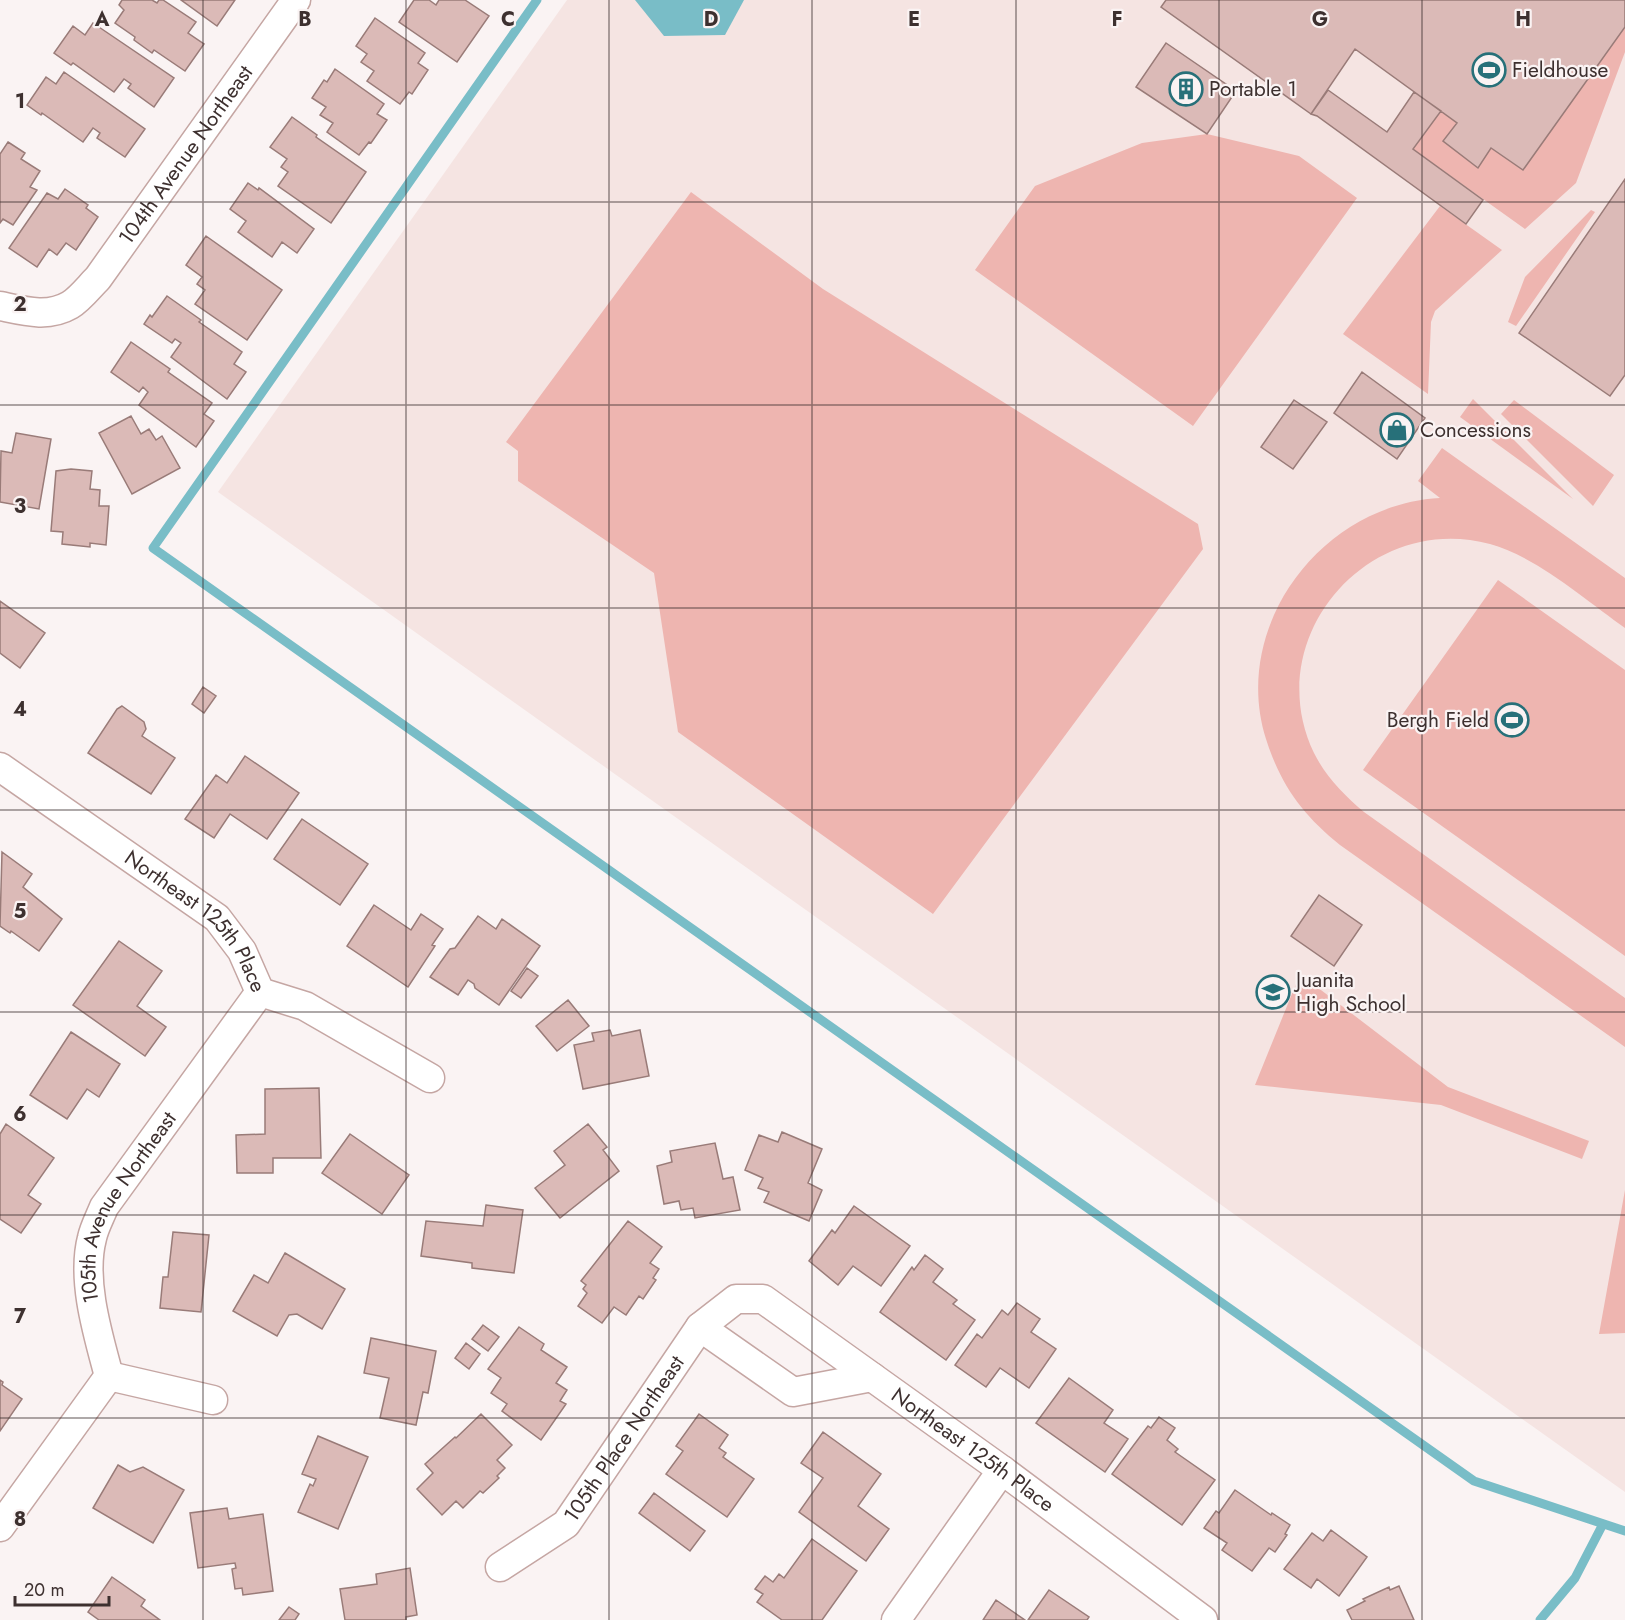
<svg xmlns="http://www.w3.org/2000/svg" width="1625" height="1620" viewBox="0 0 1625 1620" font-family="Jost,sans-serif">
  <rect width="100%" height="100%" fill="#faf3f3"/>
  <path fill="#f5e4e2" d="M567,0h1058v1492l-1407,-1000z"/>
  <path fill="#eeb5b0" d="M1625,27v25l-49,131 -51,46 -112,-80 28,-38 16,12 -14,18 35,26 13,-19 32,22z
    M1207,134l92,22 58,42 -164,228 -218,-156 60,-84 107,-43z
    M691,192l132,97 375,235 5,25 -270,365 -255,-182 -24,-159 -136,-92v-30l-12,-9z
    M1440,206l62,44 -67,61 -4,11 -3,72 -85,-60z
    M1591,210l4,2 -79,114 -8,-4 17,-45z
    M1473,399l100,100 -113,-82z
    M1514,400l100,75 -21,31 -92,-92z
    M1442,448l183,130v50c-38,-27 -90,-72 -135,-84 -122,-33 -231,94 -176,209 12,24 30,42 50,59l261,186v49l-285,-202c-37,-30 -59,-59 -74,-106 -36,-114 57,-235 174,-241l-22,-17z
    M1498,580l127,90v286l-262,-186z
    M1300,974l148,113 141,54 -7,18 -141,-54 -186,-20z
    M1625,1190v143l-26,1z"/>
  <path fill="#79bdc7" d="M635,0h109l-19,35 -61,1z"/>
  <g fill="none" stroke-linecap="round" stroke-linejoin="round">
    <path stroke="#79bdc7" stroke-width="9" d="M537,0l-384,548 1321,933 151,50
      M1540,1620l35,-42 28,-54"/>
  </g>
  <path fill="#dbbab7" stroke="#997b78" stroke-width="1.5" d="M122,0h30l5,3 2,-3h4l33,22 -8,11 16,11 -19,27 -31,-21 -2,3 -18,-13 1,-3 -20,-14 9,-13 -5,-5z
    M181,0h54l-18,26z
    M414,0h15l7,5 3,-5h26l24,16 -32,46 -58,-40z
    M1166,0h459v27l-102,143 -32,-22 -13,20 -35,-27 14,-18 -102,-74 -44,65 -150,-107z
    M375,18l50,35 -7,10 10,7 -16,24 -3,-2 -9,12 -33,-23 7,-10 -13,-9 6,-8 -11,-8z
    M93,23l81,55 -20,29 -26,-19 3,-4 -7,-5 -10,13 -41,-29 -2,2 -17,-12 19,-27 12,9z
    M1166,43l70,48 -29,43 -71,-47z
    M335,69l49,35 -7,10 10,6 -16,23 -2,-1 -10,13 -32,-23 6,-9 -13,-8 6,-8 -14,-9 12,-18 3,2z
    M64,72l81,57 -20,28 -28,-19 3,-5 -7,-5 -10,14 -41,-29 -1,2 -14,-10 19,-28 10,7z
    M1328,90l59,42 27,-40 27,19 -28,38 70,51 -17,24 -149,-108 -6,-2z
    M292,117l25,18 -1,2 50,35 -35,51 -53,-37 10,-14 -7,-5 6,-8 -17,-12z
    M8,142l17,11 -4,6 19,12 -10,16 7,3 -24,35 -10,-6 -3,4v-69z
    M1625,179v196l-15,21 -91,-63z
    M248,183l10,7 1,-2 55,41 -17,24 -15,-11 -10,15 -34,-25 8,-11 -16,-12z
    M65,189l23,16 -2,3 12,9 -22,33 -10,-7 -9,12 -8,-6 -12,18 -28,-19 38,-55 11,6z
    M206,236l76,54 -35,50 -52,-36 10,-14 -8,-6 5,-7 -16,-12z
    M167,296l34,24 -2,2 43,30 -8,12 12,8 -19,27 -56,-42 10,-14 -6,-4 -3,4 -28,-19 6,-9 2,2z
    M131,342l39,27 -2,3 44,31 -8,11 10,7 -18,26 -57,-42 9,-13 -5,-5 -4,5 -28,-20z
    M1362,372l63,46 -28,41 -63,-46z
    M1294,400l33,22 -34,47 -32,-22z
    M131,416l10,18 8,-5 7,11 6,-4 18,32 -48,26 -33,-61z
    M16,433l35,6 -12,70 -39,-7 1,-51 11,2z
    M71,469l21,2 -2,18 10,1 -1,16h10l-3,39 -16,-2v4l-28,-3 1,-12 -12,-1 5,-60z
    M0,601l45,32 -25,35 -20,-15z
    M203,687l13,9 -12,17 -12,-9z
    M122,706l22,16 2,7 -4,7 33,22 -24,36 -63,-41 29,-44z
    M245,756l54,37 -32,46 -37,-25 -16,24 -29,-19 31,-44 11,8z
    M302,819l66,45 -28,41 -66,-46z
    M2,852l30,22 -9,13 39,32 -23,32 -28,-20 -1,2 -10,-7z
    M1319,895l43,30 -28,41 -43,-30z
    M374,905l37,25 10,-16 22,15 -11,16 3,1 -27,41 -61,-41z
    M478,916l18,13 6,-10 38,27 -41,59 -24,-17 -1,-4 -6,-4 -10,15 -28,-18 20,-28 5,-1z
    M119,941l43,30 -25,35 29,21 -21,29 -72,-51z
    M527,968l11,8 -17,22 -10,-7z
    M568,1000l21,26 -32,25 -21,-25z
    M610,1030l2,6 28,-6 9,46 -66,13 -9,-44 20,-4 -2,-8z
    M71,1032l49,32 -21,33 -12,-8 -20,30 -37,-24z
    M319,1088l2,70h-48v15h-36l-1,-38 29,-1v-45z
    M6,1124l48,34 -26,37 13,9 -20,29 -21,-14v-85z
    M588,1124l19,23 -4,3 16,21 -59,47 -25,-30 30,-23 -11,-14z
    M782,1132l40,17 -14,34 14,7 -13,31 -45,-19 5,-10 -11,-4 5,-10 -18,-8 14,-35 19,7z
    M350,1134l59,41 -27,39 -60,-41z
    M715,1143l8,36 10,-2 7,33 -45,8 -2,-10 -12,2 -2,-9 -15,3 -7,-38 15,-4 -2,-11z
    M486,1205l37,5 -9,63 -42,-5v-5l-51,-7 5,-35 57,5z
    M854,1206l56,40 -29,40 -28,-20 -15,19 -29,-24 23,-31 3,3z
    M628,1221l34,26 -12,16 9,6 -6,9 3,2 -13,19 -4,-3 -13,19 -12,-8 -12,16 -24,-17 9,-13 -4,-4 3,-4 -5,-4z
    M173,1232l36,3 -8,77 -41,-4 3,-31h5z
    M285,1253l60,36 -23,40 -25,-15 -8,1 -12,21 -44,-25 21,-36 14,8z
    M925,1255l18,14 -10,13 24,18 -4,4 22,16 -29,40 -66,-48 32,-45 2,3z
    M1017,1303l23,16 -9,13 25,17 -27,39 -29,-20 -14,19 -31,-22 22,-31 5,4 20,-28 6,5z
    M483,1325l16,12 -11,14 -16,-12z
    M519,1327l25,17 -3,6 26,17 -11,16 11,7 -7,11 6,3 -25,36 -39,-29 5,-7 -16,-11 10,-15 -13,-9z
    M371,1338l65,13 -8,42 -5,-1 -7,33 -36,-7 9,-40 -25,-5z
    M466,1343l14,11 -11,15 -14,-11z
    M1069,1378l44,32 -9,13 24,16 -23,33 -69,-49z
    M0,1380l3,2 -1,3 20,14 -22,32z
    M481,1414l31,31 -15,15 8,8 -8,8 2,2 -16,15 -3,-2 -17,17 -7,-7 -14,14 -25,-26 16,-16 -8,-9 30,-27 1,1z
    M699,1414l29,21 -9,13 7,5 -3,4 31,22 -27,38 -61,-43 17,-23 -7,-5z
    M1159,1417l16,11 -8,12 11,9 -3,3 40,28 -33,45 -70,-51 36,-48 3,2z
    M823,1432l58,42 -23,32 31,23 -23,32 -67,-49 24,-34 -22,-15z
    M318,1436l50,21 -30,72 -40,-17 12,-28 3,2 3,-7 -14,-5z
    M118,1465l12,7 13,-5 41,23 -31,53 -60,-35z
    M1235,1490l36,25 1,-2 18,12 -5,9 2,1 -12,17 -6,-4 -17,23 -30,-21 5,-7 -23,-15 12,-17 3,2z
    M654,1493l51,38 -15,20 -51,-38z
    M227,1508l2,11 34,-5 10,77 -30,4 -1,-7 -7,1 -3,-20 4,-1 -1,-5 -37,5 -8,-55z
    M1331,1530l36,27 -28,39 -22,-17 -6,9 -27,-19 28,-36 11,8z
    M812,1539l45,32 -35,49h-40l-25,-18 6,-8 -8,-5 10,-13 8,6 6,-8 5,4z
    M410,1568l7,47 -11,2v3h-61l-5,-31 37,-5 -1,-10z
    M112,1577l33,23 -4,6 19,14h-61l-11,-8z
    M1399,1586l15,34h-62l-5,-10 18,-9 -2,-2 26,-12 1,3z
    M1049,1590l40,27 -2,3h-59z
    M996,1600l29,20h-42z
    M289,1607l10,7 -4,6h-16z"/>
  <g fill="none" stroke-linecap="round" stroke-linejoin="round">
    <g stroke="#c5a6a3" stroke-width="31">
      <g id="street">
        <path id="s1" d="M0,306c24,5 48,12 70,-1 10,-6 19,-18 28,-27l198,-278"/>
        <path id="s2" d="M0,767l217,151 25,33 18,41 45,14 125,72"/>
        <path d="M700,1327l93,65 79,-15"/>
        <path d="M109,1376l104,24"/>
        <path id="s3" d="M0,1527l109,-151c-11,-41 -28,-96 -17,-138 2,-10 8,-21 12,-31l156,-215"/>
        <path id="s4" d="M500,1567l66,-43 134,-197 36,-28h27l239,171 201,150"/>
        <path d="M896,1620l106,-150"/>
      </g>
    </g>
    <use href="#street" stroke="#fff" stroke-width="28"/>
  </g>
  <path fill="none" stroke="#3d302f" stroke-width="1.5" stroke-opacity="0.55" d="M203,0v1620M406,0v1620M609,0v1620M812,0v1620M1016,0v1620M1219,0v1620M1422,0v1620M0,202h1625M0,405h1625M0,608h1625M0,810h1625M0,1012h1625M0,1215h1625M0,1418h1625"/>
  <defs>
    <g id="stadium-ring" transform="scale(1.725)"><circle r="9.5" fill="#faf3f3" stroke="#277079" stroke-width="1.5"/><path d="M0-5a6.5 5 0 1 0 0 10a6.5 5 0 1 0 0-10ZM-3.5-1.8h7v3.6h-7Z" fill="#277079"/></g>
    <g id="building-ring" transform="scale(1.725)"><circle r="9.5" fill="#faf3f3" stroke="#277079" stroke-width="1.5"/><path d="M-4-6H4V6H1V3H-1V6H-4ZM-2.5-4.3h1.7v1.8h-1.7ZM.8-4.3h1.7v1.8H.8ZM-2.5-1h1.7V.8h-1.7ZM.8-1h1.7V.8H.8Z" fill="#277079"/></g>
    <g id="shop-ring" transform="scale(1.725)"><circle r="9.5" fill="#faf3f3" stroke="#277079" stroke-width="1.5"/><path d="M-5-2.5h2.3a2.7 3.5 0 0 1 5.4 0H5L5.5 6h-11ZM-1.5-2.5h3a1.5 2.3 0 0 0-3 0Z" fill="#277079"/></g>
    <g id="school-ring" transform="scale(1.725)"><circle r="9.5" fill="#faf3f3" stroke="#277079" stroke-width="1.5"/><path d="M0-5L7-2L0 1L-7-2ZM-4 1L0 2.5L4 1V4Q0 6-4 4Z" fill="#277079"/></g>
  </defs>
  <g fill-rule="evenodd">
    <use href="#stadium-ring" x="1489" y="70"/>
    <use href="#building-ring" x="1186" y="89"/>
    <use href="#shop-ring" x="1397" y="430"/>
    <use href="#stadium-ring" x="1512" y="720"/>
    <use href="#school-ring" x="1273" y="992"/>
  </g>
  <g text-anchor="middle" dominant-baseline="central" stroke-width="4.5" stroke-linejoin="round" paint-order="stroke">
    <g font-size="21" fill="#3d302f" stroke="#faf3f3" text-anchor="start">
      <text x="1512" y="70">Fieldhouse</text>
      <text x="1209" y="89">Portable 1</text>
      <text x="1420" y="430">Concessions</text>
      <text x="1489" y="720" text-anchor="end">Bergh Field</text>
      <text x="1296" y="980">Juanita<tspan x="1296" dy="24">High School</tspan></text>
    </g>
    <g font-size="21" fill="#3d302f" stroke="#faf3f3">
      <text stroke="none"><textPath href="#s1" startOffset="262">104th Avenue Northeast</textPath></text>
      <text stroke="none"><textPath href="#s2" startOffset="252">Northeast 125th Place</textPath></text>
      <text stroke="none"><textPath href="#s3" startOffset="368">105th Avenue Northeast</textPath></text>
      <text stroke="none"><textPath href="#s4" startOffset="182">105th Place Northeast</textPath></text>
      <text stroke="none"><textPath href="#s4" startOffset="648">Northeast 125th Place</textPath></text>
    </g>
  </g>
  <g font-size="20" text-anchor="middle" font-weight="bold" fill="#3d302f" stroke="#faf3f3" stroke-width="4.5" stroke-linejoin="round" paint-order="stroke">
    <text x="102" y="26">A</text>
    <text x="305" y="26">B</text>
    <text x="508" y="26">C</text>
    <text x="711" y="26">D</text>
    <text x="914" y="26">E</text>
    <text x="1117" y="26">F</text>
    <text x="1320" y="26">G</text>
    <text x="1523" y="26">H</text>
    <text x="20" y="108">1</text>
    <text x="20" y="311">2</text>
    <text x="20" y="513">3</text>
    <text x="20" y="716">4</text>
    <text x="20" y="918">5</text>
    <text x="20" y="1121">6</text>
    <text x="20" y="1323">7</text>
    <text x="20" y="1526">8</text>
  </g>
  <path d="M15 1596v9h94v-9" fill="none" stroke="#3d302f" stroke-width="3"/>
  <text x="24" y="1596" font-size="18" fill="#3d302f" stroke="#faf3f3" stroke-width="4.5" paint-order="stroke">20 m</text>
</svg>
